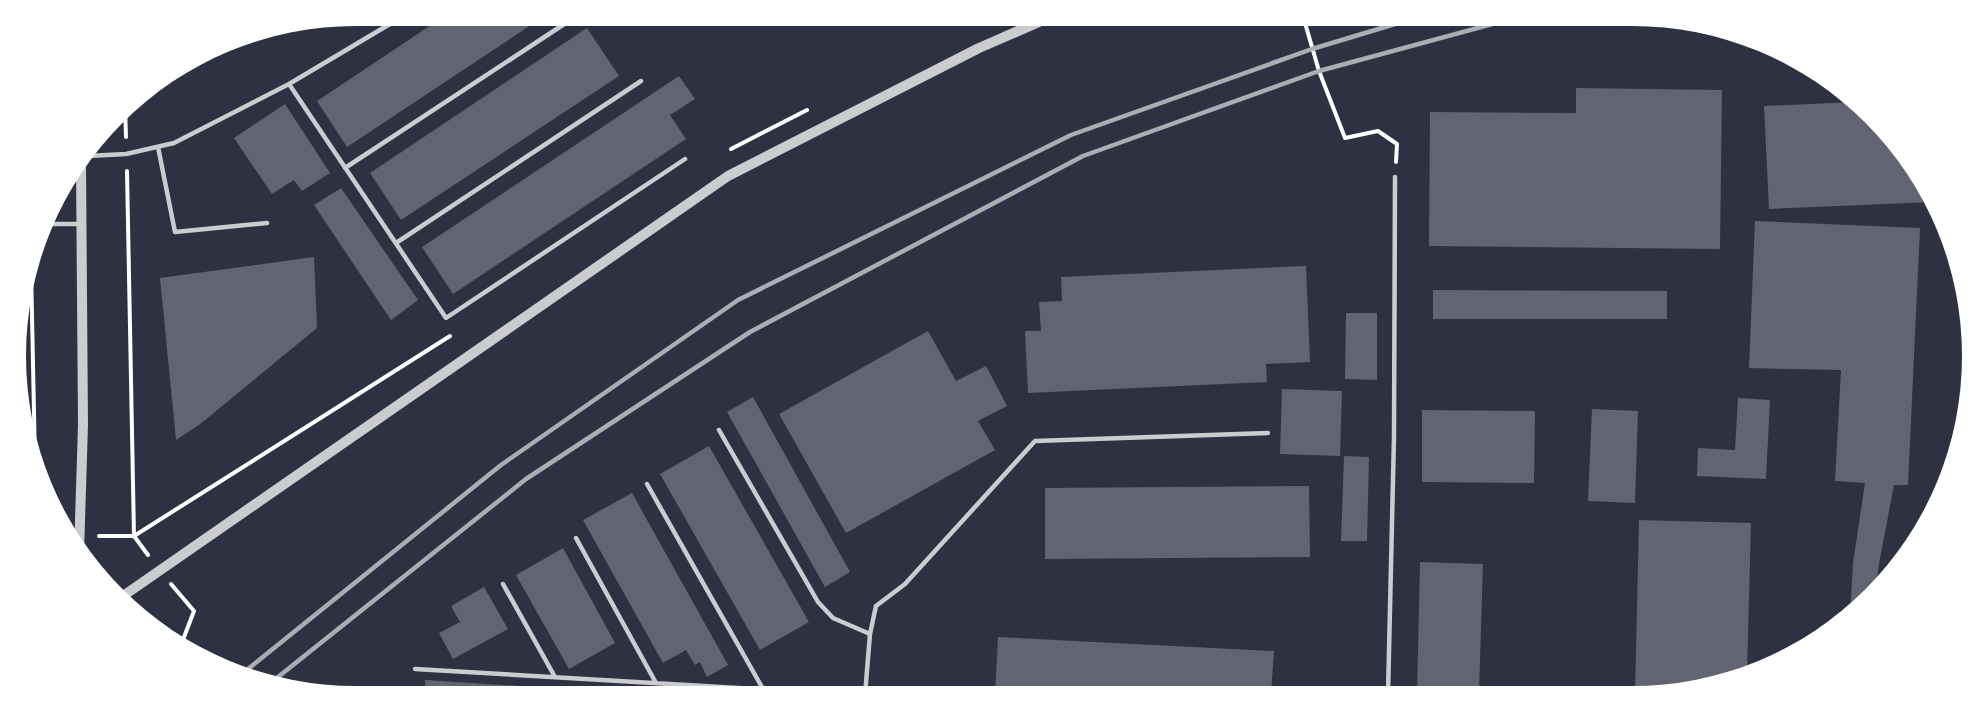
<svg xmlns="http://www.w3.org/2000/svg" width="1988" height="711" viewBox="0 0 1988 711" font-family="'Noto Sans',sans-serif">
  <rect width="100%" height="100%" fill="#2d3142"/>
  <path fill="#3c4559" d="M26,284v149l-8,-122z"/>
  <path fill="#626471" d="M446,15h100l-199,132 -30,-46z
    M587,28l32,48 -218,144 -31,-47z
    M679,76l16,23 -25,16 16,24 -233,155 -31,-47z
    M1576,88l146,2 -2,159 -291,-3 1,-134 146,1z
    M1854,102l73,83 6,17 -164,7 -5,-103z
    M285,104l45,69 -28,18 -8,-11 -22,14 -38,-56z
    M341,188l77,112 -27,20 -77,-115z
    M1755,221l165,7 -12,257h-14l-15,79 -3,24 -19,23 -7,5 3,-53 12,-80 -30,-2 6,-111 -92,-2z
    M314,257l3,71 -118,97 -23,15 -16,-162z
    M1306,266l4,96 -44,2 1,18 -239,11 -3,-62h16l-2,-29 23,-1 -1,-24z
    M1433,290l234,1v28h-234z
    M1346,313h31v67l-32,-1z
    M928,331l28,50 30,-15 21,40 -29,15 17,29 -149,83 -67,-119z
    M1282,389l60,2 -2,65 -60,-2z
    M753,397l97,175 -25,15 -98,-175z
    M1738,398l32,2 -4,79 -69,-3 1,-28 37,2z
    M1592,409l46,2 -3,92 -47,-2z
    M1422,410l113,1 -1,72 -112,-1z
    M709,446l100,176 -49,28 -100,-176z
    M1344,456l25,1 -2,84h-26z
    M1309,486l1,71 -265,2v-71z
    M632,493l96,172 -21,12 -7,-15 -5,3 -9,-15 -23,13 -80,-143z
    M1639,520l112,3 -4,149 -70,21h-42z
    M563,548l52,95 -46,26 -53,-94z
    M1420,562l63,2 -4,129 -62,1z
    M484,587l24,42 -55,30 -14,-26 21,-11 -9,-16z
    M998,637l276,14 -3,43 -276,1z
    M425,680l221,14v1l-221,1z"/>
  <g fill="none" stroke-linecap="round" stroke-linejoin="round">
    <path stroke="#fff" stroke-width="4" d="M1324,15l-19,8 14,48 26,67 33,-7 19,13 -1,18
      M125,107l1,30
      M731,149l76,-39
      M127,171l7,365
      M31,267l4,194
      M99,536h35l14,19
      M134,536l316,-200
      M171,584l23,27 -13,34"/>
    <path stroke="#caccd0" stroke-width="4.5" d="M289,84l157,234 239,-159
      M158,147l17,85 92,-9
      M88,156l38,-2 48,-11 115,-59 116,-69
      M345,168l233,-153
      M44,224h37
      M396,243l245,-162
      M719,430l99,172 15,16 37,16
      M647,484l116,205
      M576,538l80,145
      M503,584l52,93
      M415,669l445,26
      M1388,694l6,-257 1,-260
      M865,695l5,-61 6,-28 29,-22 130,-143 233,-8"/>
    <path stroke="#caccd0" stroke-width="10" d="M79,552l4,-127 -2,-261
      M123,596l605,-420 251,-128 76,-33"/>
    <path stroke="#abadb3" stroke-width="4.5" d="M243,673l258,-208 237,-165 333,-165 241,-86 113,-34
      M268,685l258,-206 224,-147 333,-176 236,-85 207,-56"/>
  </g>
  <path d="M0 0H1988V711H0ZM356 26H1632A330 330 0 0 1 1962 356V356A330 330 0 0 1 1632 686H356A330 330 0 0 1 26 356V356A330 330 0 0 1 356 26Z" fill="#fff" fill-rule="evenodd"/>
</svg>
